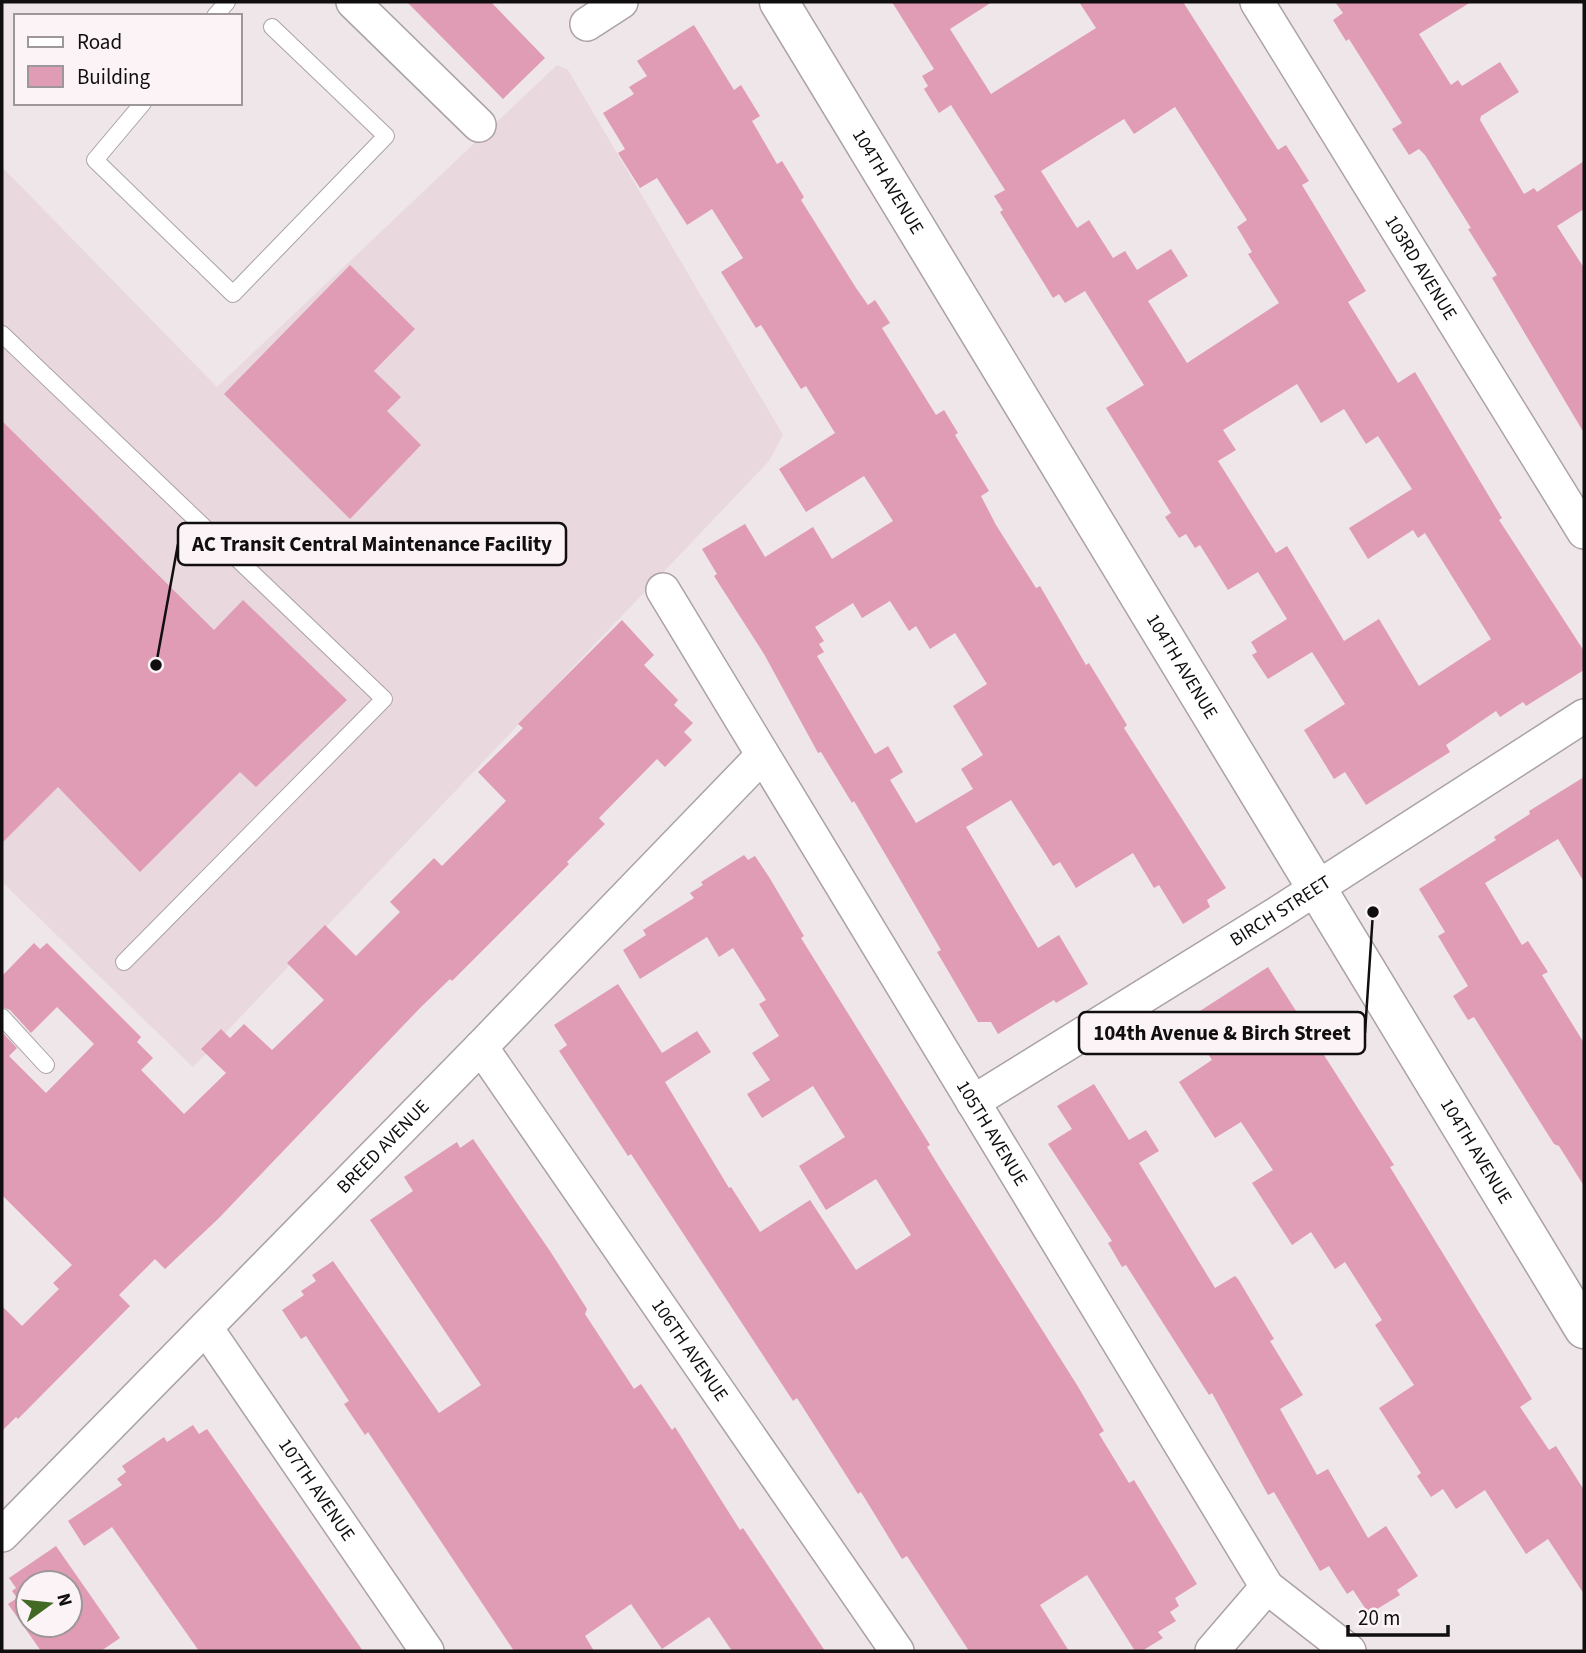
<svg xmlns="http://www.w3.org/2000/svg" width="1586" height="1653" viewBox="0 0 1586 1653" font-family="'Source Sans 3',sans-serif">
  <rect width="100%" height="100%" fill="#efe6e9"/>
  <path fill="#e9d8de" d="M557,65l11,5 215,365 -14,26 -576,606 -191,-185v-715l215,220z"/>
  <path fill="#df9cb4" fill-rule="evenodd" d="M407,2h84l54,56 -42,41z
    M892,2h100l-42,27 41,65 105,-66 -17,-26h104l95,148 8,-5 23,36 -7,4 64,106 -18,11 50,81 17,-11 87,146 -3,2 85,131v19l-58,36 -3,-4 -23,15 -4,-6 -50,34 4,7 -84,53 -21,-33 -11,7 -30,-49 41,-26 -33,-52 -44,27 -16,-24 5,-3 -6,-10 36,-23 -29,-47 -30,18 -28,-45 -5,3 -9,-14 -7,4 -14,-21 6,-4 -65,-105 38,-23 -59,-94 -20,12 -6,-9 -6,4 -53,-86 3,-2 -9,-14 11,-6 -54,-85 -12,8 -15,-24 4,-3 -6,-10 12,-7zM1175,107l72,113 -10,7 15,25 -4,2 31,49 -92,60 -39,-62 40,-25 -17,-27 -34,21 -12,-19 -12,7 -24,-38 -12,8 -36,-57 83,-52 10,15zM1297,384l24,39 23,-14 22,35 12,-8 34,53 -63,39 19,31 45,-29 5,8 7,-5 66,106 -72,47 -40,-67 -35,22 -57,-95 -11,7 -58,-92 18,-11 -13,-20z
    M1335,2h136l-52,32 32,51 7,-5 4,6 38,-24 19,30 -38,24 -1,4 44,74 10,-6 3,4 47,-31v48l-27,17 27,42v165l-92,-155 5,-3 -29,-46 3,-1 -46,-73 -6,-6 -10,6 -17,-26 10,-6 -53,-84 -3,2 -13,-21 10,-7z
    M694,25l40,65 7,-5 19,31 -8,5 25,43 5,-3 22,36 -3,3 55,88 12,17 7,-5 15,23 -8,5 54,87 8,-5 14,23 -3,2 34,56 -8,5 15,29 40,63 4,-2 46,79 3,-2 38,62 -3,3 102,160 -19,12 3,7 -27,17 -24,-39 -5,3 -21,-35 -57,35 -16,-26 -7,4 -42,-66 -45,27 72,121 21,-13 29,49 -32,19 -2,-3 -56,34 -7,-12h-13l-41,-70 4,-2 -43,-74 -44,-75 -2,2 -31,-51 -3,1 -54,-99 -50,-78 3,-2 -15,-25 43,-25 20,33 48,-30 19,32 61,-38 -29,-45 -58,36 -27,-43 56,-36 -29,-47 -5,3 -40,-64 -5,3 -35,-56 22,-14 -31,-49 -25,16 -30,-47 -17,10 -22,-35 7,-4 -22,-36 31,-19 -5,-7 18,-11 -10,-15zM890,601l19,30 7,-5 14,23 25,-16 32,51 -34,22 30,49 -22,14 12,20 -57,34 -26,-43 13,-8 -15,-26 -13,8 -58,-98 7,-4 -5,-8 5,-3 -9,-14 38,-24 9,15z
    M350,265l65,64 -41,42 27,26 -14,14 34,34 -71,74 -126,-125z
    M2,421l212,209 29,-30 104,100 -91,87 -16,-15 -100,100 -82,-85 -56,56z
    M622,620l32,35 -10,10 34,35 -4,5 19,18 -9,9 8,8 -27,27 -8,-8 -58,59 6,6 -38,38 2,2 -117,117 -2,-2 -30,29 -201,210 -54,51 -10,-10 -36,36 11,11 -112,113 -2,-2 -14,14v-125l20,20 37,-37 -6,-6 19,-18 -70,-70v-163l15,16 -8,8 37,37 48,-49 -37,-37 -26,26 -21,-23 -8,-3v-31l32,-33 6,6 7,-6 94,94 -4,5 16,16 -12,12 43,44 42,-41 -25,-24 20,-20 9,9 14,-14 28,26 52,-50 -37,-37 38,-38 31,31 44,-44 -10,-10 44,-44 8,8 64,-65 -28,-29 45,-44 -5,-4z
    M1584,777v105l-26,-43 -73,44 37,62 6,-4 20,31 -6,3 42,68v143l-25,-40 -5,-2 -80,-127 -6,3 -15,-24 15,-10 -30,-50 7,-4 -26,-43 77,-49 -2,-3 36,-23 -1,-3z
    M744,855l4,5 7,-4 14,21 35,59 -3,2 129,207 -3,2 16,26 134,212 27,46 -5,3 30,49 5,-3 63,104 -22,14 4,8 -9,6 6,9 -18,11 5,6 -21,13h-7l-48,-76 -47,30 29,46h-100l-62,-95 -5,3 -41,-67 -3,2 -61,-96 -4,3 -162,-247 -3,2 -69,-105 8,-6 -13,-20 64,-41 44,69 35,-22 14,21 -46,30 64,106 2,-1 29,45 50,-32 46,70 55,-35 -35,-56 -50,31 -27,-44 46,-29 -32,-51 -51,32 -15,-24 23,-14 -18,-27 27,-17 -20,-32 7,-4 -33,-52 -14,9 -12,-20 -67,42 -17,-29 23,-15 -3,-5 51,-32 -4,-5 13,-8 -2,-3z
    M1268,967l126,198 -4,2 142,232 -12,8 29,43 7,-4 28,44v104l-36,-55 -22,15 -41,-64 -29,19 -13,-20 -12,8 -14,-21 4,-3 -42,-65 35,-23 -39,-60 7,-5 -37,-58 -10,7 -24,-37 -19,13 -40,-62 21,-13 -32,-48 -26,16 -36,-56 33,-22 -26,-40z
    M1094,1084l35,56 17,-10 13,21 -20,12 76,125 20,-12 3,3 36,60 -4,2 33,54 -23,14 37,66 11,-6 40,69 18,-12 32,50 -21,14 3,5 -31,19 -16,-24 -6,4 -18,-28 -9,5 -46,-79 -6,3 -56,-102 -3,2 -83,-130 -4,2 -14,-24 4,-2 -64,-97 24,-15 -15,-23z
    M473,1139l77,112 37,58 -2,5 49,75 7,-5 31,46 3,-3 65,103 3,-2 82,123h-93l-23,-34 -47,32 -31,-45 -46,32 9,15h-80l-146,-219 -3,3 -21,-31 5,-3 -43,-65 -5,3 -19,-29 22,-15 -3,-4 15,-10 -4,-6 21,-14 106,152 42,-28 -111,-165 43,-29 -9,-14 53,-35 3,6z
    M193,1425l6,9 8,-5 156,222h-164l-87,-124 -28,19 -16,-25 54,-36 -5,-6 9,-7 -4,-6 42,-29 3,5z
    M56,1546l64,92 -19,13h-60l-33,-47 9,-6 -5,-7 4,-3 -7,-10zM28,1583h42v42h-42z"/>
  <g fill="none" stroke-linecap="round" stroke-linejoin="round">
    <g stroke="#aaa2a5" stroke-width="18">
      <path id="service" d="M215,16l12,-14
        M143,103l-48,57 138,134 153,-158 -114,-109
        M2,334l382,365 -260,263
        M2,1017l44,48"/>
    </g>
    <g stroke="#aaa2a5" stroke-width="36">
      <g id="minor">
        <path d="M353,2l126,123"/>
        <path id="s1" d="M1257,2l327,530"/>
        <path d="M587,24l34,-22"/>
        <path id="s2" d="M663,590l604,997 82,64"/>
        <path id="s3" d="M481,1047l416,604"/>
        <path id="s4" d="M973,1102l305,-189 306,-197"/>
        <path id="s5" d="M206,1328l221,323"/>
        <path id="s6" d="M2,1535l479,-488 281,-291"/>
        <path d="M1212,1651l55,-64"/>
      </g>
    </g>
    <g stroke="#aaa2a5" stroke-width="41">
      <g id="tertiary">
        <path id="s7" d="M779,2l805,1327"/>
      </g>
    </g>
    <use href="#service" stroke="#fff" stroke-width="16"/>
    <use href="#minor" stroke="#fff" stroke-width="33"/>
    <use href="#tertiary" stroke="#fff" stroke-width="38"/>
  </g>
  <g text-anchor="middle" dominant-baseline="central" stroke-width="7" stroke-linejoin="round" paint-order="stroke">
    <g font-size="19" fill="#100e0f" stroke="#fcf3f6">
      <text stroke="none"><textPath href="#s7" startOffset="210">104TH AVENUE</textPath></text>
      <text stroke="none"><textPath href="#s1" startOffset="312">103RD AVENUE</textPath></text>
      <text stroke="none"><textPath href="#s7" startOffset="777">104TH AVENUE</textPath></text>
      <text stroke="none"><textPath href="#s4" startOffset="362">BIRCH STREET</textPath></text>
      <text stroke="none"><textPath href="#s2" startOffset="635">105TH AVENUE</textPath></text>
      <text stroke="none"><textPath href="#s6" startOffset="544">BREED AVENUE</textPath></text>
      <text stroke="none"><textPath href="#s7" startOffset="1344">104TH AVENUE</textPath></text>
      <text stroke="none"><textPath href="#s3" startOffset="368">106TH AVENUE</textPath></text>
      <text stroke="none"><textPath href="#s5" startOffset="196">107TH AVENUE</textPath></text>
    </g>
  </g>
  <path fill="none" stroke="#100e0f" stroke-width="2.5" d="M156 665L178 544M1373 912L1365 1033"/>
  <g fill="#100e0f" stroke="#fcf3f6" stroke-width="2.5">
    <circle cx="156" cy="665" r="7"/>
    <circle cx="1373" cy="912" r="7"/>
  </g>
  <g fill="#fcf3f6" stroke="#100e0f" stroke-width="2.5">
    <rect x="178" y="523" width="388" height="42" rx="7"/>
    <rect x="1079" y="1012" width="286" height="42" rx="7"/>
  </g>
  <g font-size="21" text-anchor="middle" font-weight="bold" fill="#100e0f">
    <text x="372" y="551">AC Transit Central Maintenance Facility</text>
    <text x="1222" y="1040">104th Avenue &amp; Birch Street</text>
  </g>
  <rect width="1586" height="1653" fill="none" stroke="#100e0f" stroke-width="7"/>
  <rect x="14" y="14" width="228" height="91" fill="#fcf3f6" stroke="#9e979a" stroke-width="2"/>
  <rect x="28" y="37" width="35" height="10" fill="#ffffff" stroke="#9e979a" stroke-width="2"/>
  <text x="77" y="49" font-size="21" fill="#100e0f">Road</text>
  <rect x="28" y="66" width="35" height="21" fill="#df9cb4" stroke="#9e979a" stroke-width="2"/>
  <text x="77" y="84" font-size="21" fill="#100e0f">Building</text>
  <g transform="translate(49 1604) rotate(75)"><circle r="33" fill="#fcf3f6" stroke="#9e979a" stroke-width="2"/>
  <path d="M0-5L12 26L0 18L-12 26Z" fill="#436a25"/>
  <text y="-10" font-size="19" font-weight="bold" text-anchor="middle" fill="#100e0f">N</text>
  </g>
  <path d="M1348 1625v10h100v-10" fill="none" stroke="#100e0f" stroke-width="3.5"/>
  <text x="1358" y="1625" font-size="21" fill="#100e0f" stroke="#fcf3f6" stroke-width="5" paint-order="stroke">20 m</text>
</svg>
